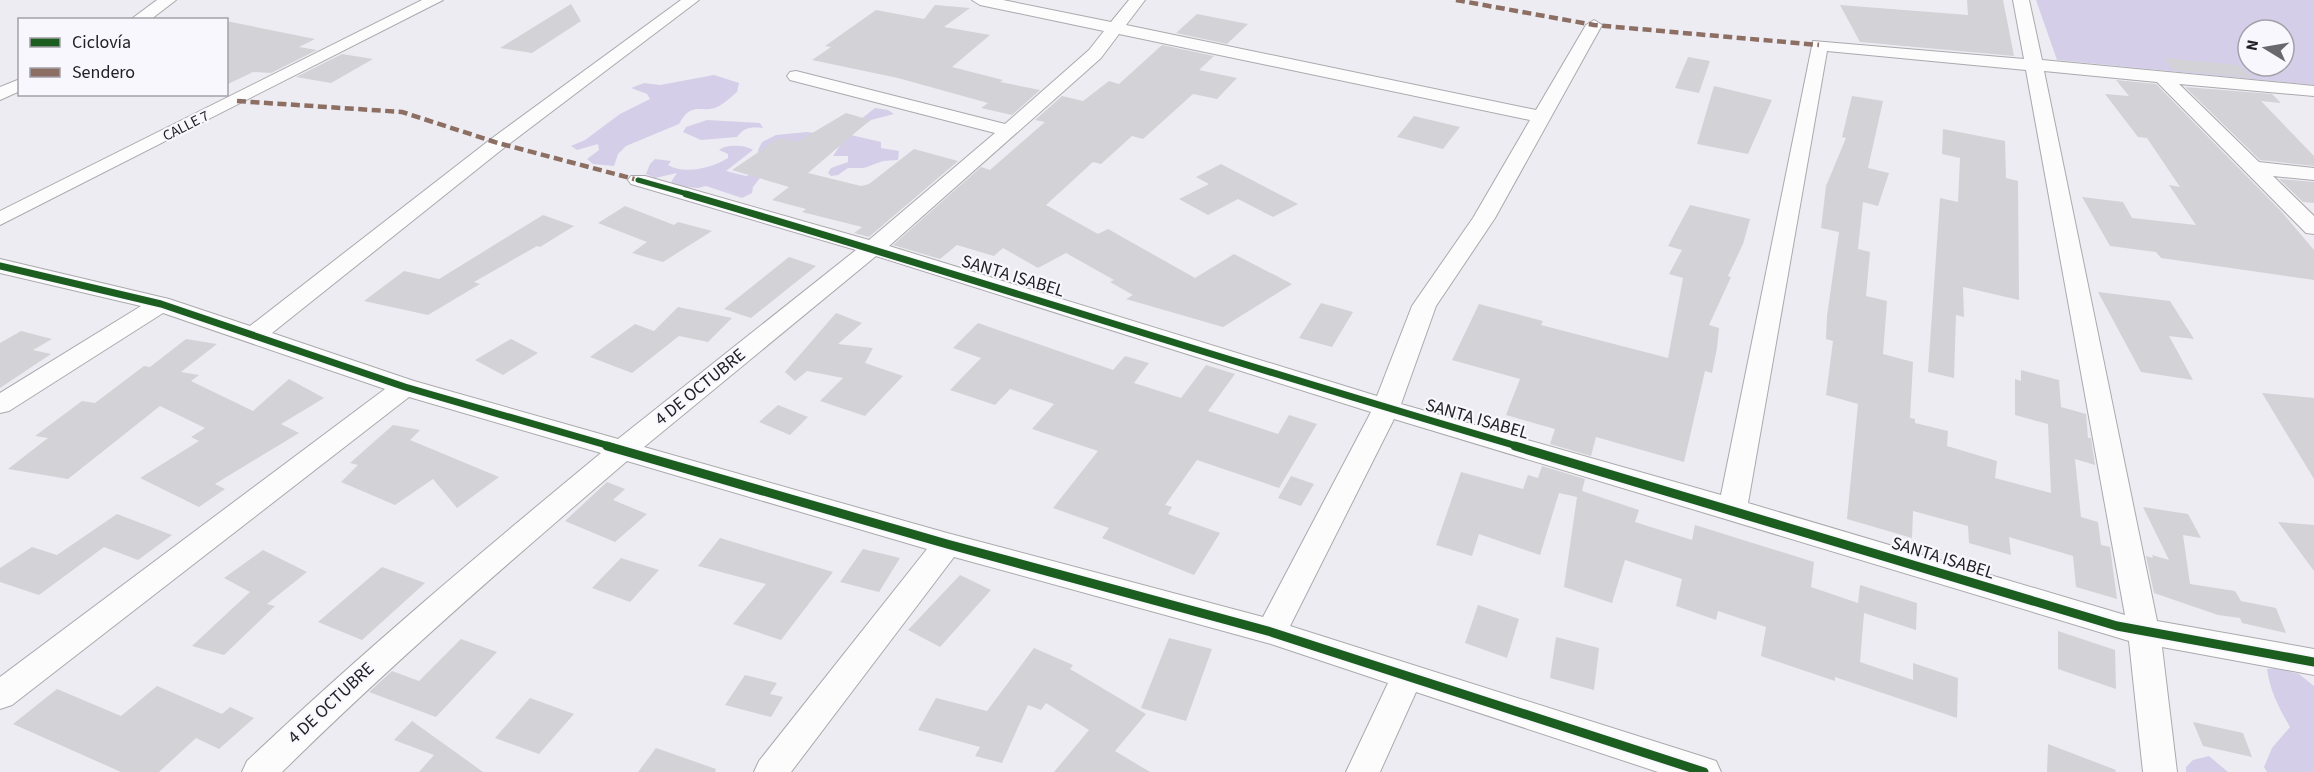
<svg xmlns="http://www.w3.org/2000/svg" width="2314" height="772" viewBox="0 0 2314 772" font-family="'Source Sans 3',sans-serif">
  <rect width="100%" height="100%" fill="#edecf2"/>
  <path fill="#d5cee9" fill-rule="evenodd" d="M2036,0h278v85l-257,-25zM2248,30h36v36h-36z
    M714,75l25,8 -2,9c-6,5 -13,12 -20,15 -15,7 -25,-7 -38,17l-53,22 -8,8 -4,12 -21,-2 -6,-5 12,-9 -1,-6 -21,6 -6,-4 14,-6 35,-26 30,-15 -3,-5 -16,-6 13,-5 16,2z
    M875,108l13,2 6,4 -23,6 -20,15 30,7v6l18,3 -1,9 -15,1 -19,7h-16l-10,7 -7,1 -3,-3 3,-5 17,-6v-6h-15l8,-12 -81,34 -7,9 -1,6 -10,5 -36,-12 -8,2 -23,-2 -4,-4 6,-9 -22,5 -9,-4 4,-10 5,-5 16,2 -3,4c17,10 43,3 60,-7v-4l-9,-4c8,-6 26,-5 34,0l-27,21 20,5 15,-5 -3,-21 4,-8 14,-7 31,-3 15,2 39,-15z
    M707,120l53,3 3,5c-13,-1 -18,-1 -26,9l-36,3 -18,-8 3,-5z
    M2277,668l22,6 15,12v86h-47l-3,-5 8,-19 18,-21c-11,-19 -20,-36 -23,-58z
    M2209,756l19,16h-42v-5l7,-7z"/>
  <path fill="#d3d2d7" d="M1967,0h36l11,56 -154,-14 -20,-37 128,10z
    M571,4l10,17 -49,32 -32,-5z
    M935,5l35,3 -26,19 46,8 -38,32 51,13 -3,2 40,8 -28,25 -31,-7 7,-5 -90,-25 -86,-18 19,-13 -6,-1 51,-36 48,9z
    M1197,14l51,10 -21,20 -51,-11z
    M226,21l89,18 -16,8 18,3 -46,23 -18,-1 -27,13z
    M1162,45l52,11 -15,14 38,8 -20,21 -24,-5 -50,45 -11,-3 -31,28 -8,-2 -47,43 52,29 10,-5 87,49 39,-24 58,30 -69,43 -97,-28 7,-4 -23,-13 4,-2 -48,-27 -28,15 -35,-20 -9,8 -37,-11 -17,14 -47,-14 88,-78 9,3 55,-48 -10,-2 27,-24 21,5 26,-20 10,3z
    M342,54l31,5 -42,24 -35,-6z
    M1688,57l22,4 -11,32 -24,-5z
    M2164,58l74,7 15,13 -79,-8z
    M2116,80l40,4 125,127 33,39v30l-153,-22 -5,-6 -46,-6 -28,-49 41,5 9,16 64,7 -27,-40 11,2 -33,-49 -9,-1 -33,-43 24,2z
    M1714,86l58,14 -24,54 -51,-10z
    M2185,87l87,7 9,9 -20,-2 53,55v10l-54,-6z
    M1852,96l31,5 -15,67 21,5 -11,33 -15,-4 -5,47 12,3 -4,44 21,5 -4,53 30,8 -3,56 5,1v4l33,8 -1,15 50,15 -2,17 56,15 -3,-69 -33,-9v-36l6,2v-11l38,10 2,27 25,7 2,24h3l4,27 -20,-6 6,58 17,5 3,23 9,2 7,52 -41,-12 -3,-31 -64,-19 2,18 -42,-12 -1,-17 -55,-15 -1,27 -65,-19 11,-115 -32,-9 7,-54 -7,-2 1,-23 12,-84 -18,-4 5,-42 20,-48 -4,-1z
    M846,113l24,7 -62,53 53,13 8,-2 45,-35 44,12 -89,76 -15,-4 8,-6 -60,-15 4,-3 -34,-9 17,-13 -57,-17 47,-32 18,4z
    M1414,116l46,11 -17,22 -46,-12z
    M1943,129l62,12 1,37 12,3 1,119 -56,-13 1,30 -8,-2 -2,63 -26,-6 12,-174 18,4 2,-44 -18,-4z
    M1221,164l77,40 -25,13 -35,-18 -30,16 -29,-16 30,-15 -13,-7z
    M2279,179l35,3v21l-11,-1z
    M1690,205l60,14 -7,25 -15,32 3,1 -22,48 10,3 -2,20 -5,25 -7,-2 -21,91 -88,-25 -5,19 -41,-12 5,-15 -49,-14 14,-36 -68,-19 27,-56 64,17 -2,4 127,33 15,-80 -14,-4 13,-24 -14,-4z
    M625,206l49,19 4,-3 34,9 -49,31 -31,-9 15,-11 -49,-19z
    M543,215l31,11 -34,21 -3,-1 -63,36 6,2 -52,31 -64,-14 40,-30 35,8z
    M789,257l27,9 -65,52 -27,-9z
    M2098,292l72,9 24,38 -25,-3 24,44 -52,-8z
    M1321,303l32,9 -21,35 -33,-9z
    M678,307l54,11 -24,24 -29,-6 -47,37 -42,-16 45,-33 19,7z
    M836,313l26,10 -24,21 35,4 -8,15 38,13 -38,40 -45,-15 23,-23 -36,-7 -12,10 -10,-9z
    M978,323l135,47 12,-14 24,7 -15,20 47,15 25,-33 29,9 -27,37 70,23 11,-19 28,9 -38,64 -82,-28 -32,45 7,2 -4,7 52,19 -26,42 -92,-37 7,-10 -56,-20 45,-57 -66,-22 22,-25 -44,-15 -15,16 -45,-15 31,-32 -28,-10z
    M21,331l31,8 -19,11 18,4 -51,34v-45z
    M186,339l31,5 -36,28 18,3 -8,6 62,30 36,-32 35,19 -43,26 18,9 -84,51 10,5 -26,18 -59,-29 59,-37 -8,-4 14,-9 -45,-22 -92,73 -60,-10 40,-31 -13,-2 47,-35 13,2 49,-37 6,1z
    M511,339l27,14 -35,22 -28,-15z
    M2262,393l52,5v81z
    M778,405l30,12 -18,18 -31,-13z
    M393,425l27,5 -10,10 89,37 -42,31 -24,-29 -38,26 -54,-23 17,-17 -8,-2z
    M1542,466l43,13 -3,12 57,19 -4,12 57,18 3,-15 119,37 -3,25 47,16 2,-18 57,18 -1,27 -52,-17 -4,49 53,18v-17l45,15 -1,40 -122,-41v4l-74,-25 5,-29 -48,-16 -2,9 -40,-14 6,-27 -57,-19 -13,43 -48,-16 13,-90 -18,-4 -19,62 -61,-21 -7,22 -36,-11 25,-73 62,17 5,-14 10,3z
    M1291,476l23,8 -13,22 -23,-8z
    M607,482l18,7 -12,11 34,14 -32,28 -50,-21z
    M2143,507l45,7 13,24 -18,-3 7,49 45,7 6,10 35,7 10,25 -44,-10 -2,-5 -22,-3 -64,-22 -8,-37 7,2 -1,-3 17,5z
    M117,514l55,21 -34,25 -34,-13 -65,48 -39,-13v-14l32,-21 25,8z
    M2278,522l36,3v46z
    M720,538l113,34 -52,68 -48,-16 33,-40 -68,-18z
    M863,549l37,9 -21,34 -39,-10z
    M263,550l44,22 -40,32 8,2 -51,49 -32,-9 58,-54 -26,-14z
    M621,558l38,12 -29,32 -38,-14z
    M382,567l43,16 -63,57 -44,-18z
    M960,575l31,15 -51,57 -32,-17z
    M1478,605l41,14 -12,39 -42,-15z
    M2058,631l57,19 1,39 -58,-20z
    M1556,637l43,11 -5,42 -44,-12z
    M1169,638l43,11 -26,72 -45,-13z
    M461,639l36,13 -61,65 -67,-25 23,-21 27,10z
    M1034,648l39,17 -3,4 76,45 -31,37 35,21h-96l35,-42 -43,-27 -5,7 -13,-5 -26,58 -27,-7 5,-9 -62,-17 18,-32 51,13z
    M745,675l32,8 -7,11 13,3 -12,20 -46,-12z
    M157,686l65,28 8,-7 24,11 -35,31 -23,-11 -37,34h-38l-108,-48 44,-35 64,27z
    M530,698l44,16 -35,40 -44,-16z
    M412,721l53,38 18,13h-64l15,-17 -40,-15z
    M2193,722l50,11 9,24 -49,-11z
    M2048,744l68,26 -1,2h-68z
    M656,748l60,21 -1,3h-77z"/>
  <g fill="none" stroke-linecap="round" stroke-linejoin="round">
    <g stroke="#aaa9ad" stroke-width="2">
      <path id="minor" d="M157,0h19l-26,20h-20z
        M422,0h21l-443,225v-14z
        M681,0h18l-194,147 -233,186 142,48 204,58 238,-189 -225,-66 -3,-4 3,-4h14l224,64 126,-107 -205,-53 -3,-4 3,-4 6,-1 209,53 84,-74 15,-19 -124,-26 -8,-5h31l108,22 18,-22h16l-19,25 410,85 50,-85 8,-5 8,5 -107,193 -59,88 -35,98 320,91 92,-454 211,18 -11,-59h16l13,60 272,26v10l-135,-12 80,78 55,6v12l-41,-4 41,40v18l-8,-1 -149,-151 -113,-11 113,550 157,28v26l-152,-28 15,125h-34l-14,-131 -735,-222 -104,207 414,131 12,4 5,11h-63l-242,-80 -36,80h-34l42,-89 -117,-39 -317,-87 -163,215h-37l5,-11 168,-212 -300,-88c-118,101 -234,202 -345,311h-40l5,-11c114,-108 233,-208 354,-308l-192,-56 -397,308 -12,4v-32l385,-288 -222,-76 -154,98 -9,2v-20l141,-87 -141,-33v-14l169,40 81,27 241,-187zM1119,34l411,86 -57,98 -61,88 -35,90 -488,-150 212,-188zM1827,51l199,19 99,545 -377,-112zM876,256l495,156 -108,205 -316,-84 -303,-86z
        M20,79v12l-20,9v-13z"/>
    </g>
    <use href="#minor" fill="#fcfcfd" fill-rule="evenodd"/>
    <path stroke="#8d6e63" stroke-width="4.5" stroke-dasharray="9 4.5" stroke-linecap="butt" d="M1456,0l138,25 225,20
      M237,101l165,11 96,31 140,37"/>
    <g stroke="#f9f7fe" stroke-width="8">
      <path id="cycleway-far2" d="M638,180l53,15"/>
    </g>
    <g stroke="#f9f7fe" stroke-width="10">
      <path id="cycleway-far1" d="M686,194c279,81 555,172 834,253
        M0,266l161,38 244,83 208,60"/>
    </g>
    <g stroke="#f9f7fe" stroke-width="13">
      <path id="cycleway" d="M607,446l340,98 324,88 433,140
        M1515,446l602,180 197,36"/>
    </g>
    <use href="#cycleway-far2" stroke="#1b5e20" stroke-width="5"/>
    <use href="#cycleway-far1" stroke="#1b5e20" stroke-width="7"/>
    <use href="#cycleway" stroke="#1b5e20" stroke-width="9"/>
  </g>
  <g text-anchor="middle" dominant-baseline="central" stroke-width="4.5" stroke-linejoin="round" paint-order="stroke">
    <g font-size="15" fill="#222125" stroke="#f9f7fe">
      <text transform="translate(186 126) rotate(-27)">CALLE 7</text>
    </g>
    <g font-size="18" fill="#222125" stroke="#f9f7fe">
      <text transform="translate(1013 276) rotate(17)">SANTA ISABEL</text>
      <text transform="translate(700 387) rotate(-39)">4 DE OCTUBRE</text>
      <text transform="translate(1477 419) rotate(16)">SANTA ISABEL</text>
      <text transform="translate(1943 558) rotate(17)">SANTA ISABEL</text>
      <text transform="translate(331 703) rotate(-43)">4 DE OCTUBRE</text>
    </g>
  </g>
  <rect x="18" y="18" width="210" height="78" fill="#f9f7fe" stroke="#a3a1a7" stroke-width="1.5"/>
  <rect x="30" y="38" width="30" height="9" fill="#1b5e20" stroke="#a3a1a7" stroke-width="1.5"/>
  <text x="72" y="48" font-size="18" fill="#222125">Ciclovía</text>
  <rect x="30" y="68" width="30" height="9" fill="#8d6e63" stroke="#a3a1a7" stroke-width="1.5"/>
  <text x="72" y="78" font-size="18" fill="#222125">Sendero</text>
  <g transform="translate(2266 48) rotate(281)"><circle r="28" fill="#f9f7fe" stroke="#a3a1a7" stroke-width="1.5"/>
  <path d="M0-4.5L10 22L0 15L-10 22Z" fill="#69686d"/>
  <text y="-9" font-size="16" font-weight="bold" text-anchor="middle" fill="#222125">N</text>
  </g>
</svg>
